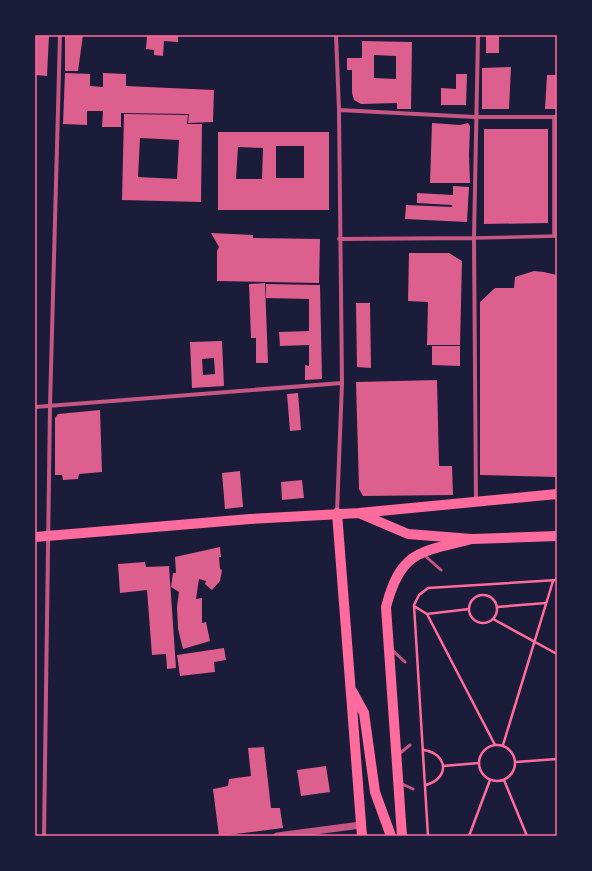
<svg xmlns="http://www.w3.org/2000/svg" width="592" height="871" viewBox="0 0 592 871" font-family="'Titillium Web',sans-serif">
  <rect width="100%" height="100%" fill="#1b1b3a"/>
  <path fill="#dd5f8e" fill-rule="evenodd" d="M35,35h14l-2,41 -12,-1z
    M65,35h18l-5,36h-13z
    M147,35h31v7l-14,-1 -1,15 -9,-1v-5l-8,-1z
    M486,35h13v18h-13z
    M362,41l50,1 -1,67h-14v-6l-36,1 -7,-4 -2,-7v-23h-5v-12h15zM374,55l22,1v23l-22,-1z
    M511,67l-2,42h-27v-41z
    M65,73l25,1v12l13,1v-14l23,1v12l88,4 -1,32 -25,1 1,-9 -68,-1v14h-19l1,-16h-16v14l-24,-1z
    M456,74h11l-1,31h-25v-17l15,1z
    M547,75h10v34h-12z
    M124,114l64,1 -1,9h15l-1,78 -79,-2zM140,138l39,2 -2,39 -39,-2z
    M432,123l28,2 8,-2 2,3 -1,29 1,28h-40z
    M484,129h64v94l-64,1z
    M218,132h111v78h-111zM276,146h28v32h-28zM238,147l25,1 -1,31h-26z
    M453,186l16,1 -2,35 -62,-3 1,-14 46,2v-2l-35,-2v-10l36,2z
    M211,233l42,2v3l67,1 -1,44 -102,-2v-30l2,-4z
    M409,253h40l13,8 -2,84h-33l1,-43 -20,-1z
    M534,271l10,1 13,3v202l-77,-2v-173l15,-14h19l1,-11z
    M265,283l3,80h-12v-25h-5l-2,-54z
    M266,284l54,1 2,94 -17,1v-15l4,1v-21l-29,1 -1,-14 30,-1v-32l-43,-1z
    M356,303h14l1,65 -14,-1z
    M222,341l2,45 -32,2 -2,-46zM214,358l1,16 -12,1 -1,-16z
    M432,346h28v20l-28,-1z
    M437,380l2,86h13l1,29 -90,1 -4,-7 -3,-107z
    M298,393l3,37 -11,1 -3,-37z
    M100,410l2,62 -23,2 -1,5 -15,1 -1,-5h-7v-57l3,-4z
    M240,471l3,36 -18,2 -3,-36z
    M302,480l2,18 -22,2 -1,-18z
    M220,547l1,10h-2l1,12 2,1 -2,11 -8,9 -7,-6 1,-3 -7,-2 -3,20 6,-1v25l4,-1 4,19 -27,8 -5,-20 -1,-22 2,-15 -8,-5 2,-14h3l-1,-16z
    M145,562l1,5 23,-1 7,102 -9,1 -1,-15 -14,1 -5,-65 -27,3 -2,-29z
    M224,648l2,12 -12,2 1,10 -35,4 -3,-21z
    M264,747l7,61h9l3,20 -64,8 -6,-47 15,-3 1,-7 22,-3 -3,-28z
    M326,766l4,26 -29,4 -4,-26z"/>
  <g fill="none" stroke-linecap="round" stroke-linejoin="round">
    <path stroke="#ff6b9d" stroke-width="2.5" d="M469 609a14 14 0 1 1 28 0a14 14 0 1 1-28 0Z
      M414,606l13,8 68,131
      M497,607l49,-4
      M427,614l42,-5
      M493,619l64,35
      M479 763a18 18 0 1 1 36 0a18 18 0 1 1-36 0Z
      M503,745l50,-164
      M424,750c24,4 26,28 2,35
      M516,762l41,-3
      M443,766l36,-3
      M504,780l23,56
      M428,836l-14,-231 5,-10 9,-7 129,-8
      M469,836l21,-56"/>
    <path stroke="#c65784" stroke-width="3" d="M423,554l18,16
      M391,649l14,13
      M399,754l11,-9
      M400,783l13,6"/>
    <path stroke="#c65784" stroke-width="3.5" d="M554,117v119
      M474,238l83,-2"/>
    <path stroke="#c65784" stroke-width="4" d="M336,35l3,75 3,273 -5,129
      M339,110l136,7h82
      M339,239l135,-1
      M35,407l307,-24
      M476,501l-2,-263 4,-203
      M44,836l6,-430 10,-371"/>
    <path stroke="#c65784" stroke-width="7" d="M277,836l84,-11"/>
    <path stroke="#ff6b9d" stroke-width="10" d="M337,513l25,323
      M361,514l47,20 64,5 85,-3
      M35,537l215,-18 109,-6 198,-19
      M352,691l12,22 11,79 16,44
      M402,836l-16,-229c15,-57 34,-55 86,-68"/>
  </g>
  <rect width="592" height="871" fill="none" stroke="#1b1b3a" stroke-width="72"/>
  <rect x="36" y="36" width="520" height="799" fill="none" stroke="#ff6b9d" stroke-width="1.5"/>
</svg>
